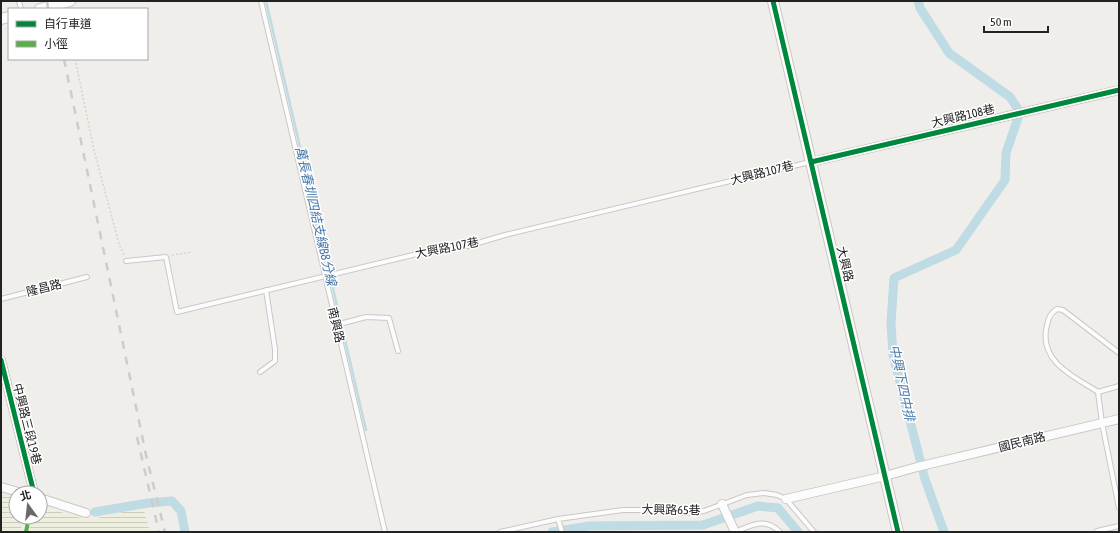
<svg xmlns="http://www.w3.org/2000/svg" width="1120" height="533" viewBox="0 0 1120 533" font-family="'Asap Condensed','Noto Sans TC',sans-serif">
  <defs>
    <pattern id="farmland-rules" width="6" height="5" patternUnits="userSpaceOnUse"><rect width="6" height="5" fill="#efefdf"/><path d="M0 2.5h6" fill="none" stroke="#cdcdbf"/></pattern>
  </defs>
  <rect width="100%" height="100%" fill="#f0eeeb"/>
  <path fill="url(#farmland-rules)" d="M1,492l15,8v17h7l-2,15h-20z
    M40,506l48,14 44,-10h12l6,22h-122l4,-15h8z"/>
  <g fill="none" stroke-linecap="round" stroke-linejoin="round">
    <path stroke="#bfdbe3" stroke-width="2.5" d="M266,1l100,429"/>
    <path stroke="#bfdbe3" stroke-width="9" d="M918,1l2,7 29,45 61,44 8,12
      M95,512l53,-9 24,-2 9,10 4,21
      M552,532l37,-6 114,-1 55,-19 20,2 20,24
      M944,532l-19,-53 -32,-124 -2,-32 3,-45 62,-28 49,-70 1,-27 12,-35"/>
    <g stroke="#c9c8c7" stroke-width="6">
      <path id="service" d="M19,1l2,8
        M261,1l124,531
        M126,261l40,-4 11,55 269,-65 22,-1 37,-11 305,-73
        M1,299l86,-22
        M336,325l30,-8 23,1 9,33
        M260,372l15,-11v-12l-9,-59
        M1098,392c-23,-15 -57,-29 -52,-62 2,-10 3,-16 11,-21l6,1 56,43
        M1098,392l4,31 17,85
        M1098,392l21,-6
        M558,519l4,13
        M1097,531l22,-5
        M500,532l58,-13 65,-9h41l20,3 20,-2 43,-16 17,-2 13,2 9,4 28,33
        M735,532c17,-7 30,-15 45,0"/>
    </g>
    <g stroke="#c9c8c7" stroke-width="10">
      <path id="minor" d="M811,162l308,-72
        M1,360l33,133
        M1,487l21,6
        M40,498l46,15
        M786,499l99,-23 32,-9 202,-48
        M722,504l13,28"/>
    </g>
    <g stroke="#c9c8c7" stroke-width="12">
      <path id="tertiary" d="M773,1l125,531
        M40,9l30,-8
        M1,19l8,-2"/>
    </g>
    <path stroke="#dccecd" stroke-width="1.5" stroke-dasharray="2 2" stroke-linecap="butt" d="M75,59l19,91 25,94 5,11
      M172,255l20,-3"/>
    <use href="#service" stroke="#fdfcfc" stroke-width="4"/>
    <use href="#minor" stroke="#fdfcfc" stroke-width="8"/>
    <use href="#tertiary" stroke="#fdfcfc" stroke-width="10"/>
    <path stroke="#ccc" stroke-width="2.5" stroke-dasharray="8 8" stroke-linecap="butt" d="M47,1l1,8
      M64,59l82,396 19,77
      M137,437l22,95"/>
    <path stroke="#55b145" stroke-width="4" stroke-dasharray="8 4" stroke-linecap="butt" d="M26,532l3,-15"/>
    <g stroke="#fff" stroke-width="8">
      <path id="cycleway" d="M773,1l125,531
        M811,162l308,-72
        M1,360l33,133"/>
    </g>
    <use href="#cycleway" stroke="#00873e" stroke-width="5"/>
  </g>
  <g text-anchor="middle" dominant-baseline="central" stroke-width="3" stroke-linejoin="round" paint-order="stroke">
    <g font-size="12" fill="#222" stroke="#fff">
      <text transform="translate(963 116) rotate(-13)">大興路108巷</text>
      <text transform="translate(762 173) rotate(-14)">大興路107巷</text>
      <text transform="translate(447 248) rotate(-11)">大興路107巷</text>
      <text transform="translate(845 264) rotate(77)">大興路</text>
      <text transform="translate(44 288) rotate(-14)">隆昌路</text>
      <text transform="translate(336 325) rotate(77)">南興路</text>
      <text transform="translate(27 424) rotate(76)">中興路三段19巷</text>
      <text transform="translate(1022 442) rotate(-14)">國民南路</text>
      <text transform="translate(671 510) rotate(1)">大興路65巷</text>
    </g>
    <g font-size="13" font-style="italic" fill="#4a7aab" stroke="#fff">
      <text transform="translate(316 216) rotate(77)">萬長春圳四結支線B8分線</text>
      <text transform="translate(902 383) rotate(78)">中興下四中排</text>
    </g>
  </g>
  <rect width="1120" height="533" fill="none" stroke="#222222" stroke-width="4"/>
  <rect x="8" y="8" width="140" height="52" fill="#ffffff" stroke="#a7a7a7"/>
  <rect x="16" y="21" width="20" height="6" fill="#00873e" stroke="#a7a7a7"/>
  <text x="44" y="28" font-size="12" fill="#222222">自行車道</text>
  <rect x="16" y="41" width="20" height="6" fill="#55b145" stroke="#a7a7a7"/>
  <text x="44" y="48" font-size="12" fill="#222222">小徑</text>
  <g transform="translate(28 505) rotate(345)"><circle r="19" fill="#ffffff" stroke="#a7a7a7"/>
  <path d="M0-3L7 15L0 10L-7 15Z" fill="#6a6968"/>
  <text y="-6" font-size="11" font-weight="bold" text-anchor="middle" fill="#222222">北</text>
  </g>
  <path d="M984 26v6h64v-6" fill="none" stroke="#222222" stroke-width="2"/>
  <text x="990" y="26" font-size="12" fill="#222222" stroke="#ffffff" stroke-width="3" paint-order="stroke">50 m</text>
</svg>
